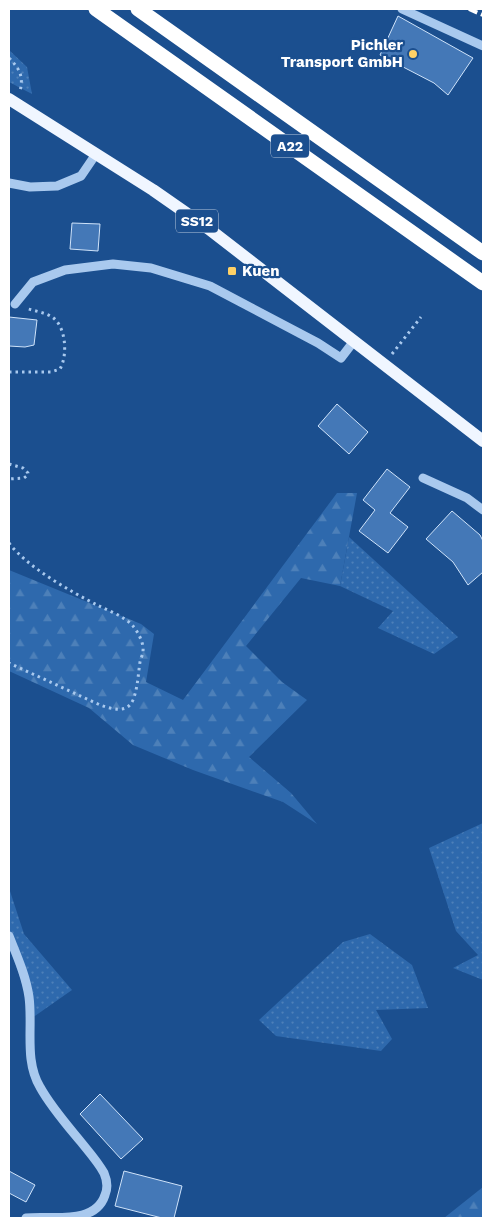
<svg xmlns="http://www.w3.org/2000/svg" width="492" height="1227" viewBox="0 0 492 1227" font-family="'Work Sans',sans-serif">
  <defs>
    <pattern id="grass-dots" width="8" height="8" patternUnits="userSpaceOnUse" patternTransform="scale(1.25)"><rect width="8" height="8" fill="#2e69ad"/><path d="M2 2h.1M6 6h.1" fill="none" stroke="#4d80b9" stroke-width="1.8" stroke-linecap="round"/></pattern>
    <pattern id="forest-firs" width="22" height="20" patternUnits="userSpaceOnUse" patternTransform="scale(1.25)"><rect width="22" height="20" fill="#2e69ad"/><path d="M5 1l3.5 6h-7zM16 11l3.5 6h-7z" fill="#4d80b9"/></pattern>
  </defs>
  <rect width="100%" height="100%" fill="#1b4f8f"/>
  <path fill="url(#grass-dots)" d="M9,50l18,17 5,27 -23,-12z
    M349,537l109,100 -24,17 -56,-26 15,-17 -53,-25z
    M483,823v157l-30,-12 25,-13 -22,-24 -27,-83z
    M9,888l15,46 48,56 -40,28 -12,-41 -11,-30z
    M370,934l42,31 16,43 -52,2 16,29 -11,12 -105,-15 -17,-16 84,-78z"/>
  <path fill="url(#forest-firs)" d="M337,493h20l-17,93 -39,-8 -55,68 36,36 25,18 -58,57 42,36 26,31 -34,-22 -90,-32 -60,-25 -44,-37 -80,-37v-101l132,54 13,10 -8,48 37,18z
    M483,1187v31h-39z"/>
  <path fill="#4478b7" stroke="#cfe3fa" d="M398,16l75,42 -25,37 -14,-12 -54,-28z
    M72,223l28,1 -2,27 -28,-2z
    M9,317l28,3 -3,25 -9,2 -16,-1z
    M337,404l31,28 -19,22 -31,-28z
    M387,469l23,18 -20,26 18,14 -20,26 -29,-22 16,-21 -12,-10z
    M452,511l28,24 3,6v31l-15,13 -15,-23 -27,-23z
    M100,1094l43,45 -22,20 -41,-45z
    M9,1171l26,14 -9,17 -17,-9z
    M124,1171l58,15 -8,32h-12l-47,-12z"/>
  <g fill="none" stroke-linecap="round" stroke-linejoin="round">
    <path stroke="#a9c9ee" stroke-width="3" stroke-dasharray="2.5 4" stroke-linecap="butt" d="M9,58c10,10 15,18 11,33
      M392,354l29,-37
      M9,372h42l9,-3c8,-14 6,-43 -8,-52 -8,-5 -18,-6 -27,-9
      M9,464l14,4 5,5v2l-4,3 -15,1
      M9,543c18,24 61,48 88,62 12,6 27,11 36,21 5,6 11,17 10,25 0,3 -2,7 -3,11 -2,13 -2,25 -7,38 -6,14 -21,9 -33,5l-91,-42"/>
    <path stroke="#a9c9ee" stroke-width="9" d="M402,9l81,37
      M9,183l21,4 27,-1 24,-10 15,-22
      M15,304l18,-22 32,-12 48,-6 38,4 59,18 108,57 23,15 13,-17
      M423,478l44,20 16,12
      M9,936c8,20 17,40 20,61 4,30 -5,63 11,90 11,20 27,38 41,55 8,10 17,20 23,31 3,7 4,15 1,22 -10,31 -54,20 -79,23"/>
    <path stroke="#f0f6ff" stroke-width="12" d="M9,99l144,91 56,39 274,212"/>
    <path stroke="#fff" stroke-width="15" d="M96,9l387,274
      M138,9l345,244"/>
    <path stroke="#fff" stroke-width="4" stroke-dasharray="9 4" stroke-linecap="butt" d="M469,9l14,6"/>
  </g>
  <g fill="#ffd166" stroke="#1b4f8f" stroke-width="2">
    <circle cx="413" cy="54" r="5"/>
    <rect x="227" y="266" width="10" height="10" rx="2.5"/>
  </g>
  <g text-anchor="middle" dominant-baseline="central" stroke-width="4.5" stroke-linejoin="round" paint-order="stroke">
    <g fill="#1b4f8f" stroke="#bbcadd" stroke-width="1">
      <rect x="271" y="134.5" width="38" height="23" rx="4"/>
      <rect x="176" y="209.5" width="42" height="23" rx="4"/>
    </g>
    <g font-size="14" font-weight="bold" fill="#fff">
      <text x="290" y="146">A22</text>
      <text x="197" y="221">SS12</text>
    </g>
    <g font-size="15" font-weight="bold" fill="#fff" stroke="#1b4f8f" text-anchor="end">
      <text x="403" y="45">Pichler<tspan x="403" dy="17">Transport GmbH</tspan></text>
      <text x="242" y="271" text-anchor="start">Kuen</text>
    </g>
  </g>
  <rect width="492" height="1227" fill="none" stroke="#ffffff" stroke-width="20"/>
</svg>
